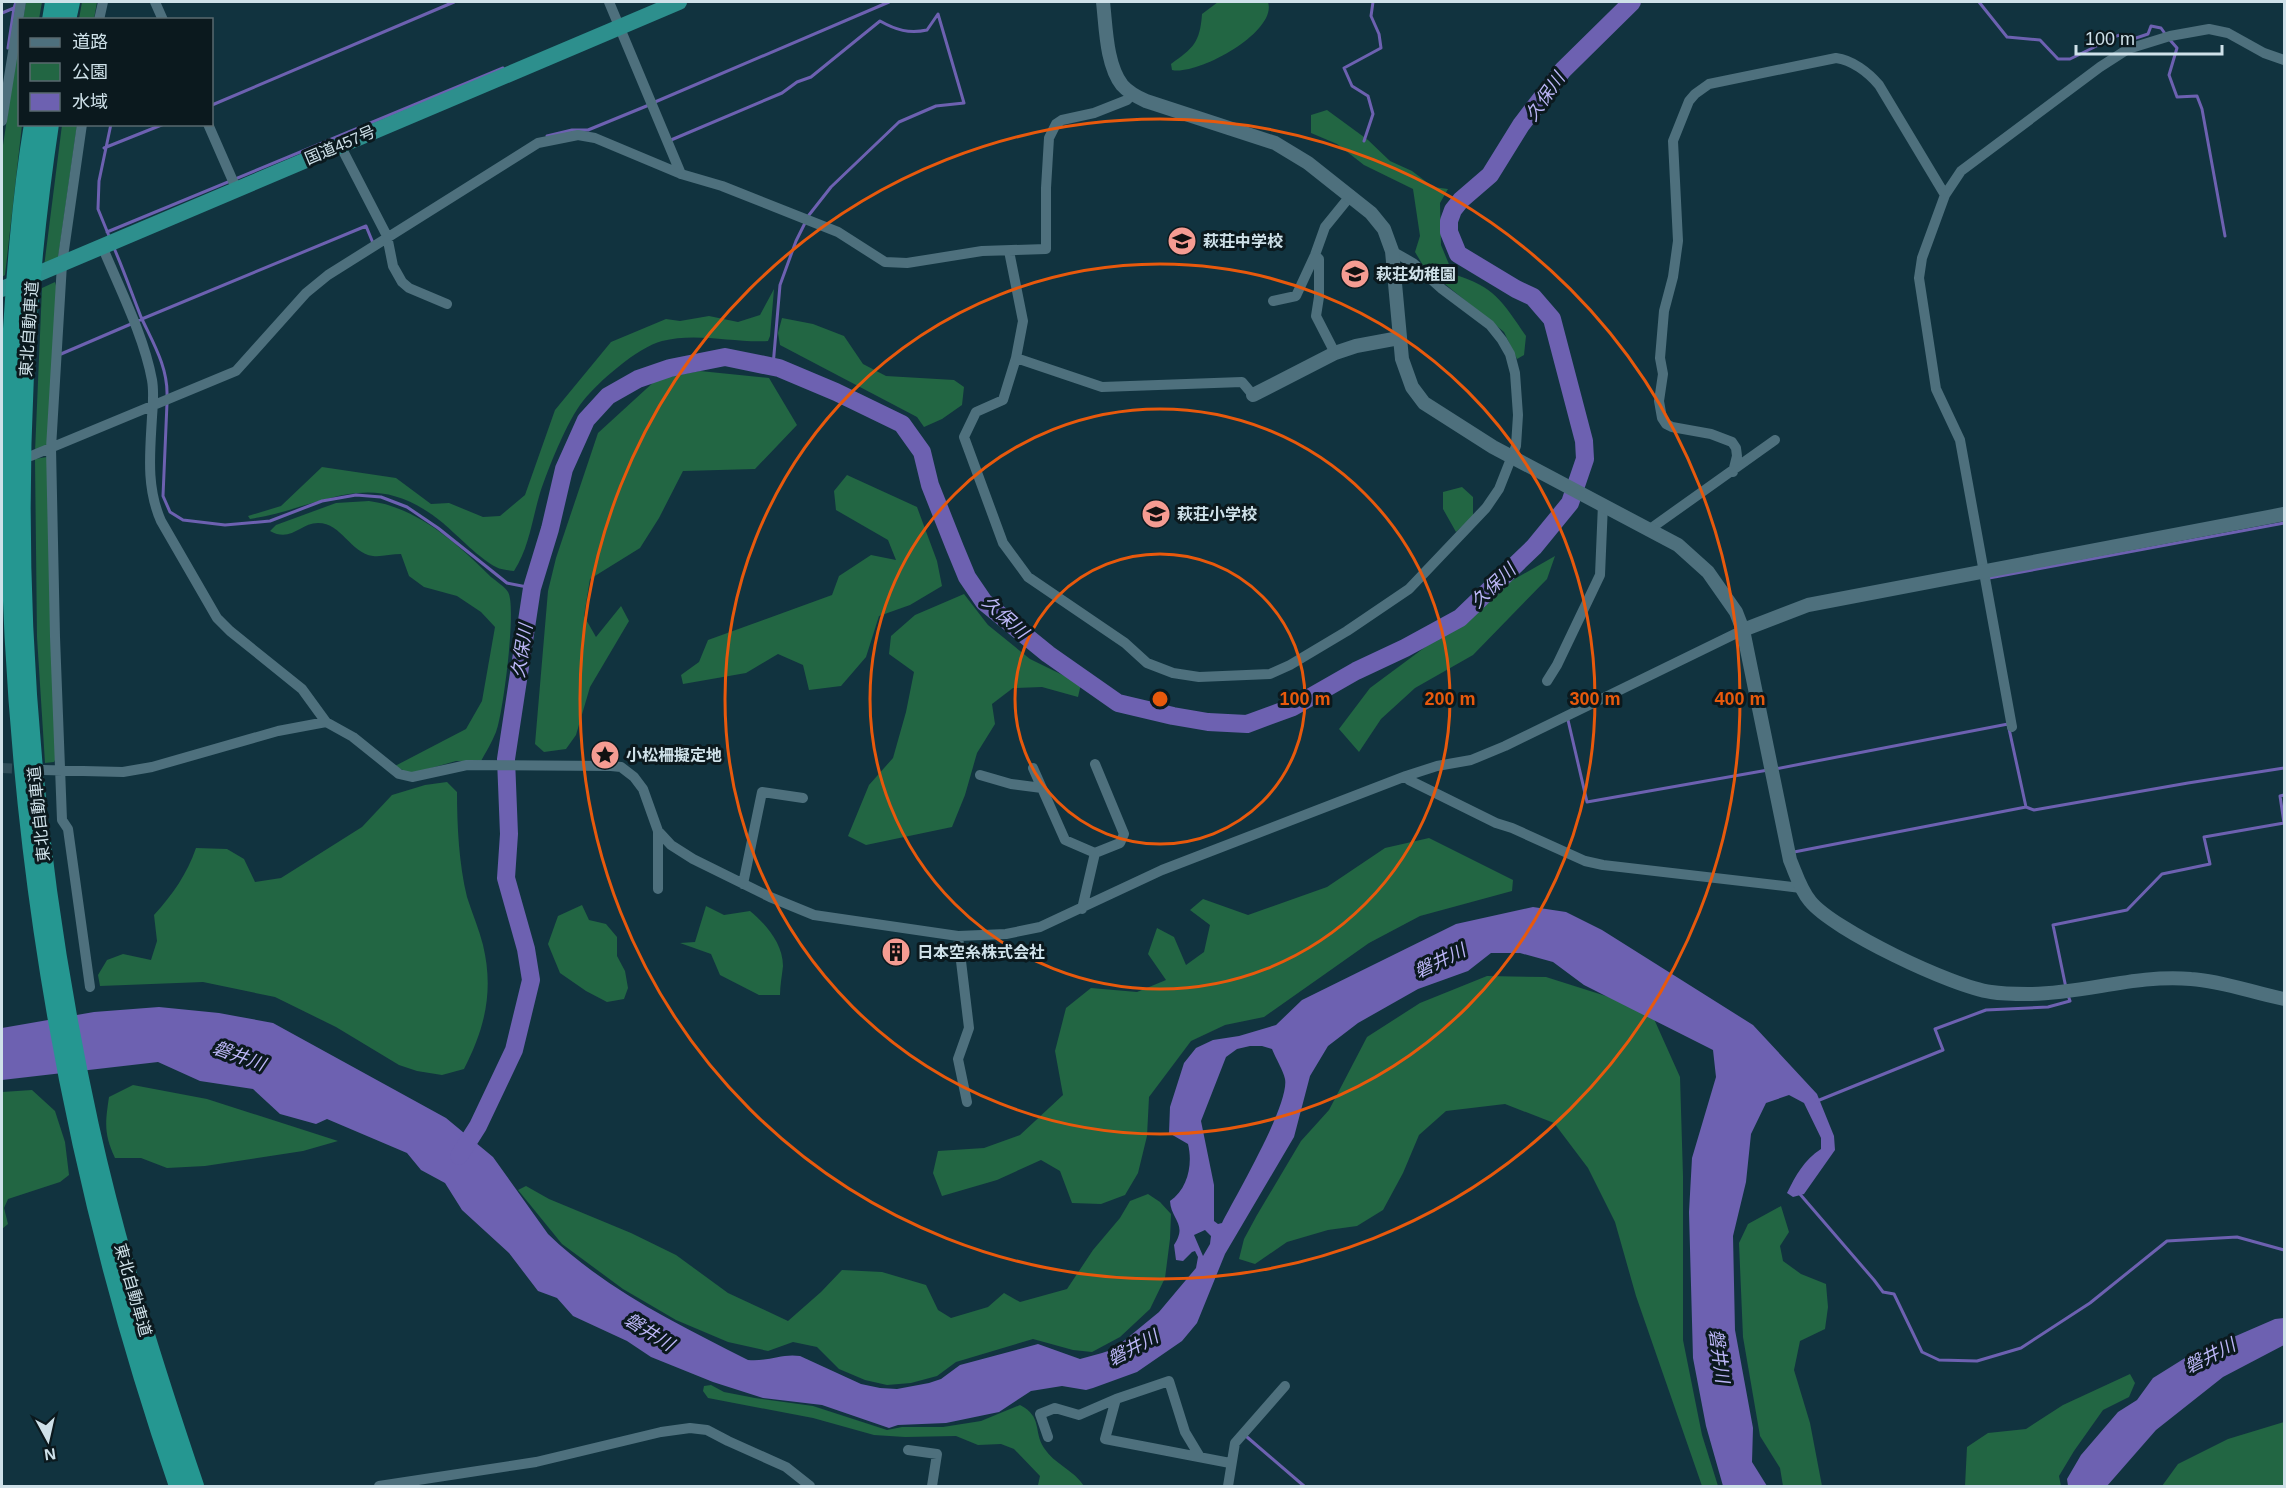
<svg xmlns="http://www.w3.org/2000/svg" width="2286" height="1488" viewBox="0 0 2286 1488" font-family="Helvetica,'Noto Sans JP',sans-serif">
  <rect width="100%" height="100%" fill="#11333f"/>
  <path fill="#226643" d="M26,2h16l-3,17 -16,1z
    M82,2h15l-3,17h-15z
    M1218,2h50c10,30 -71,74 -96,68l-1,-6c22,-16 29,-21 31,-50z
    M19,38l1,86 2,1 -17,150 -3,2v-125z
    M1327,110l41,30 22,21 22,10 21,16 15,2 -8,14 1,42 12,29c42,13 49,27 73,62l-2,19 -7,4 -13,-27 -80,-65 -9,-15 5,-16 -7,-47 -49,-24 -27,-21 -26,-11v-18z
    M62,125h15l-19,133 -14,9z
    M55,282l2,7 -8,154 -14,9 7,-164z
    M774,289l-4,47 -2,5c-34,2 -72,-9 -106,0 -24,6 -64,41 -79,60 -16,20 -35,68 -43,92 -8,27 -11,55 -26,78 -5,-1 -13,-1 -18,-4 -15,-7 -39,-32 -53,-44 -72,-59 -118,-16 -193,-4l-2,-3 33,-10 41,-39 74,11 35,26 18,-1 34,14 17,-1 25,-21 30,-85 56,-68 55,-23 14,2 29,-5 29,6 22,-7z
    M782,318l31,6 31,12 19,28 23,12 68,4 10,7 -2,18 -20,14 -18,8 -7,-10 -137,-72 -2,-12z
    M700,371l69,7 28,47 -42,44 -72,2 -24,47 -19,30 -50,31 -6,37 12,21 25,-31 8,15 -39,66 -14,48 -10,14 -22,3 -9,-8 13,-153 8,-33 42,-125 59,-54z
    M47,457l10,299 -3,6 -9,1 -8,-126 -2,-178z
    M847,475l70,32 20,54 5,25 -32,19 -31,11 -13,41 -25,29 -32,4 -6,-25 -25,-11 -32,19 -63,11 -2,-9 18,-13 9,-22 124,-45 7,-19 32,-21 25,5 -8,-20 -52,-30 -2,-19z
    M1462,487l11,10v19l-17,16 -13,-23v-17z
    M369,501c48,6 89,43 122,76 5,4 14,10 17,15 9,14 -5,123 -12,140 -4,10 -10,20 -15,29h-25l-46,13 -15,-8 71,-37 16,-28 13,-74 -14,-15 -24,-16 -33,-9 -15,-11 -8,-22c-9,0 -20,3 -28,2 -23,-3 -31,-33 -55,-33 -18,0 -27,20 -48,8l6,-6 60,-22z
    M1555,556l-8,23 -74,76 -58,33 -34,31 -22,33 -20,-23 31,-41 58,-43 76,-60z
    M964,594l24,31 42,34 51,25 -3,13 -36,-10 -29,1 -21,16 3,20 -18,29 -12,42 -13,32 -86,18 -18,-9 21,-51 24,-27 13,-46 8,-40 -25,-18 2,-18 24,-21z
    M447,782l10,10c0,34 2,72 10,105 5,16 12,32 16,48 11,46 2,83 -19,124l-22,6 -25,-4 -18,-6 -63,-38 -61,-30 -72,-15 -103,4 -2,-11 9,-15 16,-6 28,6 6,-19 -3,-26c19,-21 33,-41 42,-67l31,1 17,10 11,23 26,-4 35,-22 46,-29 30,-32 33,-10z
    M1429,838l84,42 -1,11 -92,25 -51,27 -105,74 -39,8 -34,16 -42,56 -2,39 -9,37 -13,22 -24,9 -29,-1 -12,-32 -19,-11 -44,20 -55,16 -9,-23 5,-22 46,-3 36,-13 43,-40 -8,-44 11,-43 25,-20 46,4 29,-12 -18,-26 9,-26 17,9 12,28 18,-13 6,-27 -20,-15 13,-11 45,16 79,-28 58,-39z
    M582,905l7,15 17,4 11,13v19l8,15 3,17 -4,11 -17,3 -21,-11 -26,-18 -12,-29 10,-28z
    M706,906l18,9 26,-4c16,13 33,33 33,55 -1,10 -3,19 -3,29h-21l-39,-20 -9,-21 -31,-11 15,-1z
    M1487,976l59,1 104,33 30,67 3,99v164l19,95 16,51h-16l-66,-190 -21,-74 -27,-54 -34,-45 -49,-19 -59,7 -27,24 -16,38 -20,37 -26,16 -29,4 -41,12 -32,22 -16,-5 5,-20 13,-24 44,-74 28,-31 38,-73 53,-34z
    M133,1085l74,14 131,42 -35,10 -98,15 -38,2 -26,-10h-26c-11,-24 -10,-34 -6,-61z
    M32,1090l23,21 10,31 4,33 -9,7 -52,17 -4,9 4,16 -6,5v-137z
    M526,1186l23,13 82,34 45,22 52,38 60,28 33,-29 21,-22 40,2 44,13 12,25 13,8 37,-11 16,-14 16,9 47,-13 26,-39 27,-32 10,-17 18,-7 12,8 11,12 -1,25 -5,39 -15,31 -30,28 -28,15 -19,-2 -40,-11 -77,23 -19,14 -26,7 -24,2 -22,-5 -26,-11 -22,-22 -24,-5 -25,9 -40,-9 -52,-22 -53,-31 -61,-45 -44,-54z
    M1781,1206l8,26 -9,14 3,15 18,13 25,10 2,23 -3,22 -25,12 -6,29 16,53 12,63h-39l-3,-18 -20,-32 -17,-99 -4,-94 9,-19z
    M2130,1374l5,9 -6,14 -26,13 -29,41 -15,25 2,10h-96l2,-39 21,-14 38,-4 37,-24z
    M711,1385l13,7 31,6 58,8 74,24 15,-3h41l38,-6 39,-16c23,12 13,26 24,43 10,16 30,22 40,38l-46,-1 2,-9 -26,-27 -13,-5 -23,1 -22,-9 -51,1 -31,-2 -61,-17 -105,-20 -5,-7 1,-5z
    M2284,1422v64h-122l16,-22 50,-25z"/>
  <path fill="#6d61b1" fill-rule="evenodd" d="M1533,907l33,5 36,18 151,95 64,69 17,42 1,14 -31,44 -11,3 -6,-4c9,-18 17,-33 34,-44v-11l-17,-35 -15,-8 -23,8 -15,31 -5,48 -13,54 2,94 18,98 -1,34 15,24h-44l-17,-60 -13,-68 -4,-146 3,-54 24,-81 -3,-27 -129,-65 -31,-23 -33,-9h-29l-23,18 -50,18 -60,34 -30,23 -18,30 -16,61 -69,117 -28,69 -15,18 -45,31 -44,16 -7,2 -24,-4 -31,5 -32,21 -53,11 -48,2 -9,3 -67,-23 -59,-7 -50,-16 -62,-25 -24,-16 -54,-25 -16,-18 -19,-7 -29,-38 -47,-43 -17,-27 -24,-13 -14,-17 -80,-34 -11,5 -36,-10 -27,-25 -53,-8 -42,-19 -156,18v-52l92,-16 65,-5 60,6 54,10 173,95 47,39 55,77c57,55 129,90 200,126 20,2 34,-7 52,-4l61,28 19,4 17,1 32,-6 12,-4 19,-14 78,-21 42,15 22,-6 12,-4 45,-37 37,-44 2,-11 -3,-6 -3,1 -9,9 -7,-1 -2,-15c14,-21 -3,-25 -4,-44 18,-12 23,-37 18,-57l-19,-11 1,-26 14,-44 12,-15 17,-8 26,-4 37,-11 26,-25 154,-76zM1250,1046h12l10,3c4,10 11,21 13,30 5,25 -50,118 -63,144l-4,1 -4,-3v-36l-13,-64 25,-64 11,-8zM1205,1230l6,6 -1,8 -7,12 -9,-21z
    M2284,1318v27l-61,32 -67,53 -49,56h-39l-1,-7 14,-24 37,-43 19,-12 16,-22 32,-20 90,-39z"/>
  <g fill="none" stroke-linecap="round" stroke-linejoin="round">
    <path stroke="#6d61b1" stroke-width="3" d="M1979,2l28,35 33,3 18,19h12l49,-24 11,5 18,-6 3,-8 10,2 5,7
      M2,13l12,-5 2,-6
      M2170,40l7,8 -8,27 8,22 20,-1 5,13 23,127
      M8,48l6,-40
      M655,102l234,-100
      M212,105l242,-103
      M547,136l25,-6h16l61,-25
      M671,140l111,-47 15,-11 14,-5 69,-56c16,9 29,13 47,9l11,-16 26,89 -28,3 -37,16 -68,65 -22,28 -13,26 -16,44 -7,81
      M1364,141l9,-27 -5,-18 -16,-10 -8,-18 37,-20 -2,-14 -8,-18 2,-14
      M104,148l60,-24
      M107,232l396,-164
      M109,236l-11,-27 1,-28 12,-57
      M114,248c10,23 18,46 27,69 12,26 27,50 26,79
      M137,321l229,-95 7,17
      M61,354l70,-30
      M167,403l-4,93 7,16 13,8 42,5 45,-4 52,-20 34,-6 25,2 26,10 31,21 69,55 25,5
      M1989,578l295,-55
      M1568,720l19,82 181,-32
      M1775,769l233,-45 18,83
      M1794,852l232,-45 8,3 154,-27 96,-15
      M2066,988l-13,-63 74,-15 35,-36 48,-10 -6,-27 80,-14 -4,-27 4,-1
      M1817,1101l126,-51 -8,-21 51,-19 62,-3 22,-6 -2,-6
      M1799,1193l75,87 9,12 11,2 28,58 17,8 38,1 44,-13 69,-45 77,-62 70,-4 47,13
      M1247,1437l57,49"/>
    <path stroke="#6d61b1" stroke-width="18" d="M459,1156l19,-30 36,-76 17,-70 -5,-31 -20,-71 3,-44 -3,-75 26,-171 18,-59 14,-60 22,-49 22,-24 30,-17 32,-11 55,-11 54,11 57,24 66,32 20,28 8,33 25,63 12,29 17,25 64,52 70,49 55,13 35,6 39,2 46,-17 63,-36 49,-23 55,-30 74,-71 36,-44 15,-44 -1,-18 -32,-122 -19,-22 -17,-8 -58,-35 -9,-22v-11l4,-11 8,-10 29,-25 31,-50 42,-55 69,-68"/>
    <path stroke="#2e4d58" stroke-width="10" stroke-dasharray="10 5" stroke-linecap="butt" d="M2,768l26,1"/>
    <path stroke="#4e707d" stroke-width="10" d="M155,2l8,18
      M609,2l72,172
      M99,20l4,-18
      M2,121l19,-119
      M82,124l-20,140 -11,184 4,189 7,183 6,9 22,158
      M208,124l28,64
      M340,145l47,91 6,30 9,16 7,6 38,16
      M102,246c17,41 42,90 50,134 2,11 1,25 0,37 -2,36 -6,70 9,104l56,97 13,13 72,58 24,33
      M1009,251l14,70 -7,37 -13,42 -27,12 -12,25 39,106 25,34 97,66 22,20 26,10 26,4 71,-3 20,-9 57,-34 62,-42 77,-81 13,-19 17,-43 2,-31 -3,-42 -5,-19 -8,-14 -12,-15 -48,-36 -29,-26 -21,-12
      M1315,255l4,4v38l-3,19 19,37
      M1273,301l23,-5 19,-41 10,-28 26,-32
      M1016,358l86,29 140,-5 11,13
      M31,456l205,-85 70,-78 22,-18 210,-132 40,-8 17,3 86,36 41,12 116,46 47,30 22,1 75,-12 64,-2v-61l3,-50 7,-14 6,-4 32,-7 33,-13 6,-6
      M1733,472l4,-16 -1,-8 -4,-6 -21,-8 -39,-7 -6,-3 -4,-6 -3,-17 4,-27 -3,-16 4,-47 9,-34 5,-36 -5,-100 16,-40 6,-7 14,-10 127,-26c16,2 32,14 43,27l66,110
      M1650,529l125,-89
      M1547,681l10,-16 43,-90 3,-71
      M2012,727l-52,-287 -24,-51 -17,-111 3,-20 23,-63 16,-24 139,-104 28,-18 42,-13 39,-7 19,4 36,20 20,7
      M1033,768l32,72 30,13
      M43,770l80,2 29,-5 126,-36 48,-9 27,15 46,37 13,3 55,-12 144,1 10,1 13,10 9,12 15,42 13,14 22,14 77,38 44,18 144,21 48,-2 34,-7 122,-57 244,-94 31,-10 34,-6 34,-14 238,-116
      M980,775l31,9 31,4
      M1406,776l3,4 87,43 16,5 73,33 18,4 198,23
      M743,884l19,-92 41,6
      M658,889v-58
      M1082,909l13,-56 25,-10 4,-9 -29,-70
      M958,936l11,92 -11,31 9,43
      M1116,1399l-11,40 125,24
      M1048,1437l-8,-23 15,-6 24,7 37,-16 53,-18 16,51 15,25
      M908,1450l29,4 -5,32
      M379,1486l157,-24 125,-30 29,-4 17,2 21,11 58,26 24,19
      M1228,1486l7,-43 50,-57"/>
    <path stroke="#4e707d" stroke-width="14" d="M1103,2c3,25 3,62 19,83 6,7 15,12 24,16l129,42 33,20 63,50 13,16 8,22 10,108 10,28 12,16 69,44 185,98 30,27 28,40 7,18 47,230c6,14 10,29 20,41 23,29 143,86 181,91 12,2 25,2 37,2 55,0 108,-20 163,-15 32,2 62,14 93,20
      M1253,395l82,-42 21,-7 43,-8
      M1743,630l65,-25 476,-91"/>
    <path stroke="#2d8f8d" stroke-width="16" d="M2,289l677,-287"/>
    <path stroke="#259791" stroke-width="18" d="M51,20l3,-18
      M67,20l4,-18
      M33,124c-13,78 -18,157 -23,236 -10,389 41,759 168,1126
      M50,124c-50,333 -32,674 40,1002 27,122 65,242 105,360"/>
  </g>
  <g fill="none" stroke="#e8590c" stroke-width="3">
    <circle cx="1160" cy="699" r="145"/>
    <circle cx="1160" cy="699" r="290"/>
    <circle cx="1160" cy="699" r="435"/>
    <circle cx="1160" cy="699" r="580"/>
  </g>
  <defs>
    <g id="school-disc" transform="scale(1.5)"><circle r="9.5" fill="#f59c92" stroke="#0b191e"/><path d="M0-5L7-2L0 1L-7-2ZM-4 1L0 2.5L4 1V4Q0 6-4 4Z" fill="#111"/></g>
    <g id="sight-disc" transform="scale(1.5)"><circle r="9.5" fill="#f59c92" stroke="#0b191e"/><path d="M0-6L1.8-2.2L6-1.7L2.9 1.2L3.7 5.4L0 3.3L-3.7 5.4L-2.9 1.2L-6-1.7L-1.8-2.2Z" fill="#111"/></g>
    <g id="building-disc" transform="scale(1.5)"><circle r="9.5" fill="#f59c92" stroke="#0b191e"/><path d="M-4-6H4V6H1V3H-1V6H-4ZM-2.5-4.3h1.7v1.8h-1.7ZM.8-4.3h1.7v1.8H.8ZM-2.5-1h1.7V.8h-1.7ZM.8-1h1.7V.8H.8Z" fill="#111"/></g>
  </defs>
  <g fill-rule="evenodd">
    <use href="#school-disc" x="1182" y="241"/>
    <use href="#school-disc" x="1355" y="274"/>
    <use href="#school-disc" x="1156" y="514"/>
    <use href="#sight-disc" x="605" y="755"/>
    <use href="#building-disc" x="896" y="952"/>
  </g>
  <g text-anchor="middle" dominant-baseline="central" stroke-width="6" stroke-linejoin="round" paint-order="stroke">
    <g font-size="16" fill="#cfe1e9" stroke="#0b191e">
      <text transform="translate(340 145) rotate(-23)">国道457号</text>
      <text transform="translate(29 329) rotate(-86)">東北自動車道</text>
      <text transform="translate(39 814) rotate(-96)">東北自動車道</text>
      <text transform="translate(133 1290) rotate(74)">東北自動車道</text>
    </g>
    <g font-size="16" font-weight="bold" fill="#cfe1e9" stroke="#0b191e" text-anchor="start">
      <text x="1203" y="241">萩荘中学校</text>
      <text x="1376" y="274">萩荘幼稚園</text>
      <text x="1177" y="514">萩荘小学校</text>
      <text x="626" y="755">小松柵擬定地</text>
      <text x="917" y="952">日本空糸株式会社</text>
    </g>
    <g font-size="18" font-style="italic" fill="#bcb6f7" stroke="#0b191e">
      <text transform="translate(1545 97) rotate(-55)">久保川</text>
      <text transform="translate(1493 586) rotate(-44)">久保川</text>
      <text transform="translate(1005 617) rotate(42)">久保川</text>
      <text transform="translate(522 651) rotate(-81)">久保川</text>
      <text transform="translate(1440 961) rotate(-26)">磐井川</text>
      <text transform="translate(239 1056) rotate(20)">磐井川</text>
      <text transform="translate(649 1332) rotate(32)">磐井川</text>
      <text transform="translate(1133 1348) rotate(-28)">磐井川</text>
      <text transform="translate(1719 1356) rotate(82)">磐井川</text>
      <text transform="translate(2210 1356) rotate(-27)">磐井川</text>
    </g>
  </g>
  <circle cx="1160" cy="699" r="9" fill="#e8590c" stroke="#0b191e" stroke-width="3"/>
  <g font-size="18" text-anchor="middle" font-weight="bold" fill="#e8590c" stroke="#0b191e" stroke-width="6" stroke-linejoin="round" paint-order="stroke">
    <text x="1305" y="705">100 m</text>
    <text x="1450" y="705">200 m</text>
    <text x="1595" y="705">300 m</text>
    <text x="1740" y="705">400 m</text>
  </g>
  <rect width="2286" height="1488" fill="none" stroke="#cfe1e9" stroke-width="6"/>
  <rect x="18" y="18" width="195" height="108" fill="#0b191e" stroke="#59696f" stroke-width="1.5"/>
  <rect x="30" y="38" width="30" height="9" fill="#4e707d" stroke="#59696f" stroke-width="1.5"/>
  <text x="72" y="48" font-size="18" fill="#cfe1e9">道路</text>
  <rect x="30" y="63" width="30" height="18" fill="#226643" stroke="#59696f" stroke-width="1.5"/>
  <text x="72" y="78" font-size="18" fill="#cfe1e9">公園</text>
  <rect x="30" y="93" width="30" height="18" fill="#6d61b1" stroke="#59696f" stroke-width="1.5"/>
  <text x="72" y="108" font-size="18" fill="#cfe1e9">水域</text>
  <g transform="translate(48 1440) rotate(172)" stroke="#0b191e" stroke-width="4.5" paint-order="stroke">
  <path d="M0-4.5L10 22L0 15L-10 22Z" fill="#cfe1e9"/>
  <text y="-9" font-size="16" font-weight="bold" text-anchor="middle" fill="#cfe1e9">N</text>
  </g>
  <path d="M2076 45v9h146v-9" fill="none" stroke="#cfe1e9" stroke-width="3"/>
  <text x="2085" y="45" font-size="18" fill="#cfe1e9" stroke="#0b191e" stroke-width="4.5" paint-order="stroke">100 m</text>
</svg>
